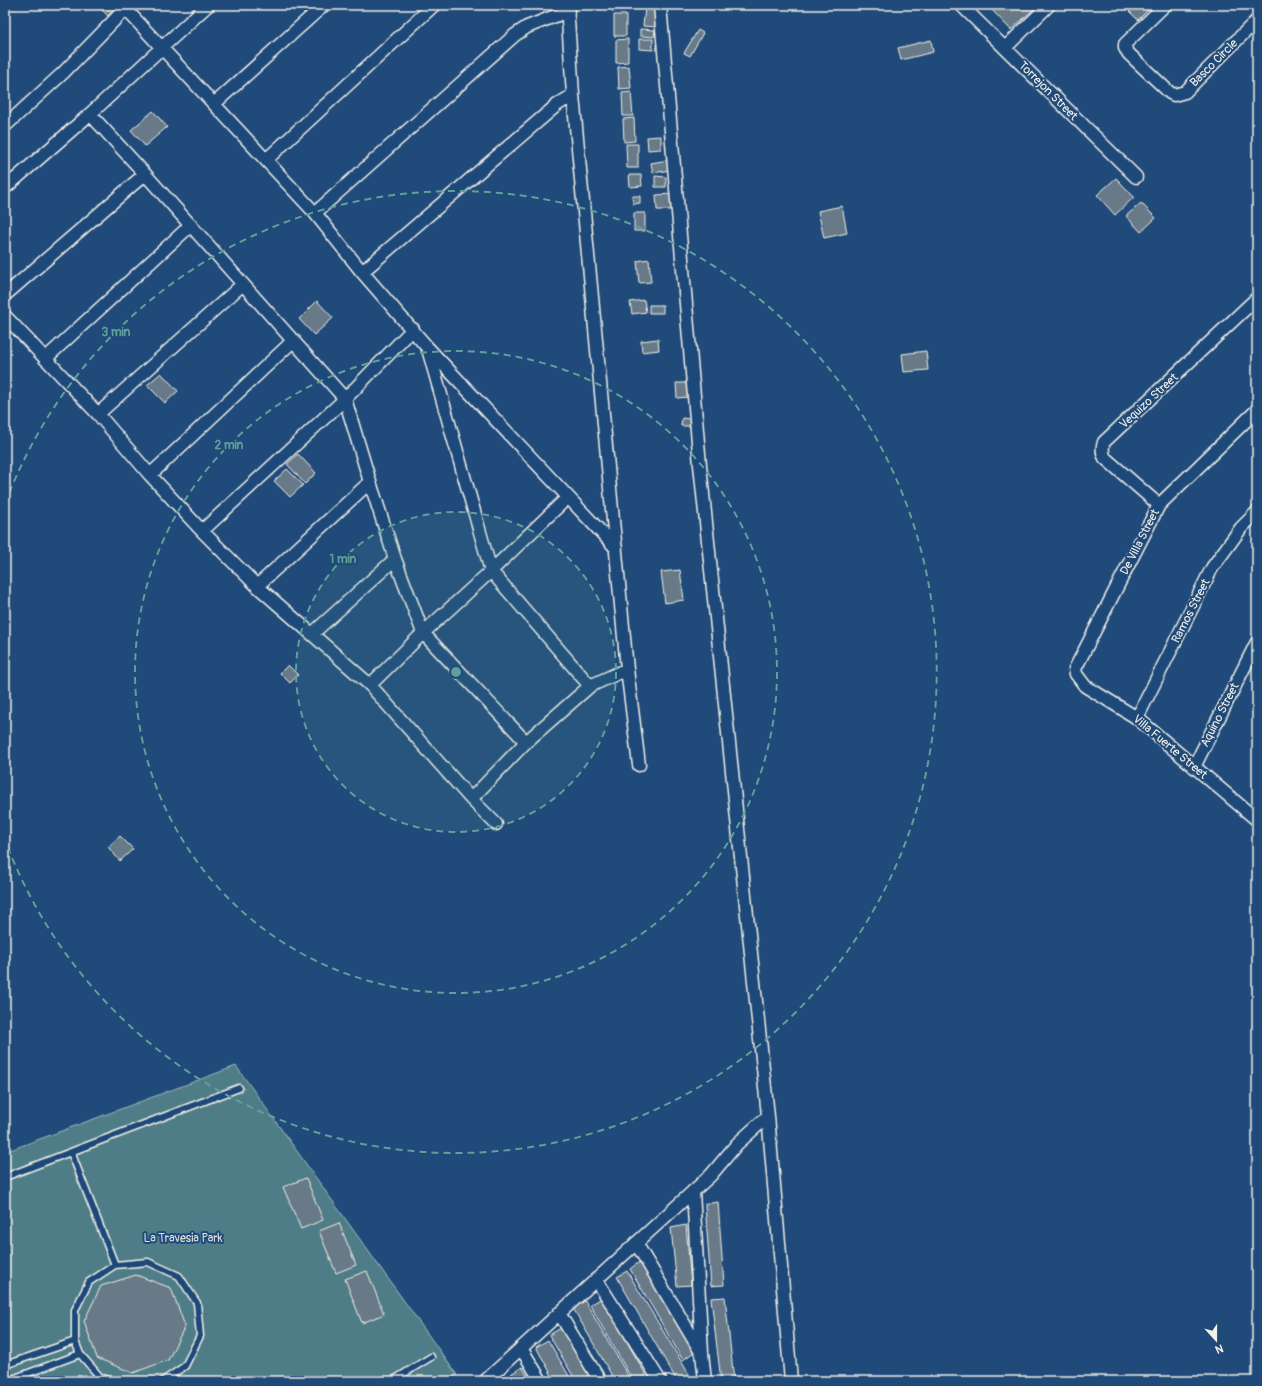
<svg xmlns="http://www.w3.org/2000/svg" width="1262" height="1386" viewBox="0 0 1262 1386" font-family="Pangolin,sans-serif">
  <rect width="100%" height="100%" fill="#1f4a7a"/>
  <filter id="ink" filterUnits="userSpaceOnUse"><feTurbulence type="fractalNoise" baseFrequency=".025" numOctaves="2"/><feDisplacementMap in="SourceGraphic" scale="8" xChannelSelector="R" yChannelSelector="G"/><feConvolveMatrix kernelMatrix="1 2 1 2 8 2 1 2 1" color-interpolation-filters="sRGB"/></filter>
  <g filter="url(#ink)">
    <path fill="#4f7d87" stroke="#a2b7b8" d="M236,1066l221,309 -11,6h-441v-229z"/>
    <path fill="#687a88" stroke="#f4f1e8" d="M103,5h8l4,3 -7,8 -8,-8z
      M612,5h12v6h-12z
      M997,5h39l1,1 -26,24 -19,-20z
      M1123,5h30l-15,15z
      M645,8l12,1 -1,18 -13,-1z
      M614,15h12v21h-12z
      M640,29l15,1 -1,7 -14,-1z
      M698,30l5,3 -13,23 -6,-3z
      M628,39v23l-12,1v-23z
      M639,39h14v11l-14,-1z
      M931,40l2,12 -32,8 -3,-12z
      M629,66l2,22 -12,1 -1,-22z
      M631,92l2,24h-10l-1,-23z
      M153,111l14,16 -22,19 -14,-16z
      M634,118l1,23 -11,1 -1,-23z
      M661,136v13l-13,1 -1,-13z
      M626,144h12v24h-11z
      M668,160l2,10 -17,3 -2,-10z
      M629,175h12l1,11 -12,1z
      M655,176l11,1v10h-11z
      M1116,178l18,19 -19,18 -18,-20z
      M672,194l1,16h-16l-1,-15z
      M632,196h8v7l-7,1z
      M1141,203l15,15 -15,14 -15,-16z
      M842,206l5,27 -23,5 -6,-27z
      M634,213h11v18h-11z
      M649,259l2,23 -12,1 -2,-22z
      M644,300l2,12 -14,2 -2,-12z
      M317,301l16,17 -19,17 -15,-16z
      M649,305h14v8h-14z
      M658,339l1,11 -17,2 -1,-11z
      M926,351l2,19 -24,2 -2,-18z
      M161,373l17,18 -13,12 -18,-18z
      M676,383h12l1,14 -12,1z
      M682,418l8,1v7h-9z
      M298,454l18,19 -11,11 -18,-20z
      M287,469l16,16 -13,12 -16,-16z
      M680,570l4,30 -19,3 -4,-31z
      M288,665l10,10 -8,8 -10,-10z
      M120,836l13,13 -13,12 -12,-14z
      M306,1178l17,42 -22,9 -18,-42z
      M718,1202l6,83 -13,1 -6,-82z
      M339,1223l17,42 -20,8 -17,-42z
      M686,1225l5,60 -14,1 -6,-58z
      M642,1260l52,92 -11,8 -53,-91z
      M367,1271l17,43 -22,9 -17,-44z
      M627,1271l66,110h-16l-60,-104z
      M136,1275l35,13 14,38 -17,34 -35,13 -36,-15 -13,-37 17,-35z
      M725,1297l9,84h-13l-10,-83z
      M602,1298l44,77 -9,6h-4l-43,-76z
      M585,1301l46,80h-16l-42,-73z
      M561,1328l31,53h-16l-27,-46z
      M548,1340l24,41h-17l-19,-34z
      M522,1367l9,14h-16l-4,-7z"/>
    <g fill="none" stroke-linecap="round" stroke-linejoin="round">
      <g stroke="#f4f1e8" stroke-width="9">
        <path id="service" d="M71,1152l44,113
          M5,1177l234,-89
          M5,1365l70,-24
          M7,1381l73,-27
          M111,1381l-11,-4 -20,-23 -5,-13v-31l14,-28 26,-17 33,-3 31,14 18,27 3,33 -15,30 -22,15
          M392,1381l39,-24"/>
      </g>
      <g stroke="#f4f1e8" stroke-width="15">
        <path id="minor" d="M122,5l193,208 47,59 65,75 189,201
          M567,5l6,90 54,574 12,96
          M660,5l40,460 68,651 23,265
          M961,5l175,172
          M1165,5l-40,39v4l4,6 41,39 4,2 11,-3 72,-72
          M1005,48l44,-43
          M214,104l110,-99
          M90,114l55,60 200,225 25,83 25,77 28,74 103,109
          M5,126l58,-53 66,-68
          M266,160l168,-155
          M5,188l85,-74 118,-109
          M315,213l200,-178 12,-8 41,-16
          M362,272l195,-167 16,-10
          M5,295l140,-121
          M5,316l93,98 52,61 52,56 55,55 113,99 101,114 25,25
          M428,349l63,222 99,115
          M45,359l146,-134
          M1257,410l-98,95 -84,164 1,5 9,12 52,32 120,102
          M98,414l145,-130
          M150,475l144,-135
          M1159,505l-54,-47c-3,-5 -3,-10 -1,-16l153,-144
          M202,531l143,-132 68,-70
          M257,586l113,-104
          M312,634l83,-75
          M370,685l53,-52 68,-62 77,-74
          M1137,718l75,-150 29,-40 16,-16
          M1194,767l63,-125
          M471,799l55,-57 64,-56 37,-17
          M693,1191l9,162 3,28
          M636,1243l65,109
          M596,1279l64,102
          M559,1313l41,68
          M521,1348l20,33
          M485,1381l226,-206 26,-31 31,-28"/>
      </g>
      <use href="#service" stroke="#1f4a7a" stroke-width="6"/>
      <use href="#minor" stroke="#1f4a7a" stroke-width="12"/>
    </g>
  </g>
  <circle cx="456" cy="672" r="160" fill="#5fa199" fill-opacity=".12"/>
  <g fill="none" stroke="#5fa199" stroke-width="2" stroke-dasharray="7 5">
    <circle cx="456" cy="672" r="160"/>
    <circle cx="456" cy="672" r="321"/>
    <path d="M5 504A481 481 0 1 1 5 840"/>
  </g>
  <g text-anchor="middle" dominant-baseline="central" stroke-width="4" stroke-linejoin="round" paint-order="stroke">
    <g font-size="12" fill="#f4f1e8" stroke="#1f4a7a">
      <text transform="translate(1214 63) rotate(-45)">Basco Circle</text>
      <text transform="translate(1048 91) rotate(45)">Torrejon Street</text>
      <text transform="translate(1149 401) rotate(-43)">Vequizo Street</text>
      <text transform="translate(1140 542) rotate(-63)">De Villa Street</text>
      <text transform="translate(1191 611) rotate(-63)">Ramos Street</text>
      <text transform="translate(1220 715) rotate(-63)">Aquino Street</text>
      <text transform="translate(1170 747) rotate(40)">Villa Fuerte Street</text>
    </g>
    <g font-size="12" fill="#dbe0d9" stroke="#1f4a7a">
      <text x="183" y="1238">La Travesia Park</text>
    </g>
  </g>
  <circle cx="456" cy="672" r="6" fill="#5fa199" stroke="#1f4a7a" stroke-width="2"/>
  <g font-size="12" text-anchor="middle" font-weight="bold" fill="#5fa199" stroke="#1f4a7a" stroke-width="4" stroke-linejoin="round" paint-order="stroke">
    <text x="116" y="336">3 min</text>
    <text x="229" y="449">2 min</text>
    <text x="343" y="563">1 min</text>
  </g>
  <rect width="1262" height="1386" fill="none" stroke="#1f4a7a" stroke-width="20"/>
  <rect x="10" y="10" width="1242" height="1366" fill="none" stroke="#f4f1e8" stroke-width="1.5" filter="url(#ink)"/>
  <g transform="translate(1216 1340) rotate(159)" stroke="#1f4a7a" stroke-width="3" paint-order="stroke">
  <path d="M0-3L7 15L0 10L-7 15Z" fill="#f4f1e8"/>
  <text y="-6" font-size="11" font-weight="bold" text-anchor="middle" fill="#f4f1e8">N</text>
  </g>
</svg>
